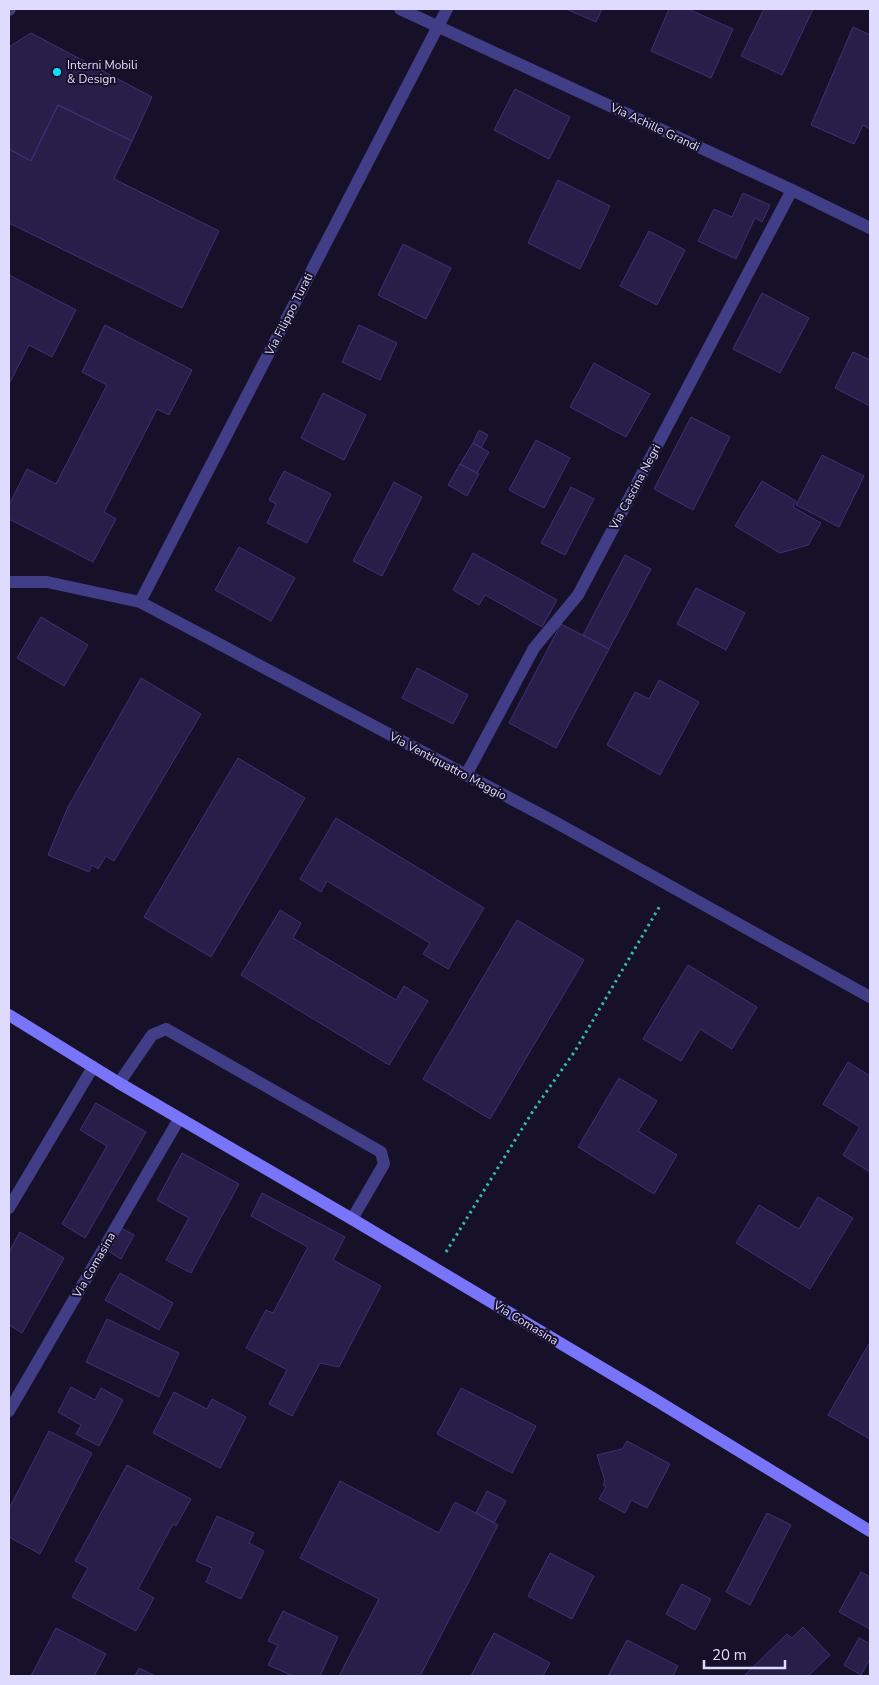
<svg xmlns="http://www.w3.org/2000/svg" width="879" height="1685" viewBox="0 0 879 1685" font-family="'Nunito Sans',sans-serif">
  <rect width="100%" height="100%" fill="#161129"/>
  <path fill="#271e4a" stroke="#3f3175" d="M566,9h36l-6,13z
    M669,9h19l45,20 -22,49 -60,-27z
    M764,9h49l-31,66 -41,-19z
    M853,27l17,8v94l-7,-4 -9,19 -43,-19z
    M31,33l121,64 -20,44 -74,-36 -27,56 -22,-12v-102z
    M515,89l55,28 -21,42 -55,-29z
    M58,105l74,36 -18,38 105,52 -37,77 -173,-85v-74l22,12z
    M558,180l52,26 -30,63 -52,-26z
    M743,193l27,12 -8,17 -7,-4 -19,41 -38,-18 16,-32 18,8z
    M649,231l36,19 -28,55 -37,-19z
    M403,244l48,24 -25,51 -48,-24z
    M9,275l67,35 -24,47 -23,-12 -20,39z
    M762,293l47,25 -29,55 -47,-24z
    M105,325l87,45 -23,45 -12,-6 -53,103 12,7 -23,43 -84,-43v-14l18,-36 29,15 51,-99 -25,-13z
    M359,325l38,18 -17,37 -38,-18z
    M853,352l17,8v46l-35,-18z
    M594,363l56,31 -24,43 -56,-30z
    M323,393l43,22 -22,45 -43,-22z
    M691,417l39,20 -37,73 -39,-21z
    M479,430l9,5 -7,13 -8,-5z
    M536,440l34,18 -26,50 -35,-18z
    M473,443l16,9 -12,21 -17,-9z
    M822,455l42,21 -25,51 -43,-22z
    M460,464l19,10 -12,22 -19,-11z
    M284,471l47,23 -24,49 -40,-20 9,-19 -7,-4z
    M762,481l34,20 -3,6 28,16 -13,22 -28,8 -45,-27z
    M394,482l28,15 -40,79 -29,-15z
    M571,487l23,12 -29,56 -24,-12z
    M239,547l56,31 -24,43 -56,-31z
    M473,553l84,47 -15,27 -57,-32 -6,10 -26,-15z
    M625,555l26,14 -42,80 -26,-14z
    M696,588l49,25 -19,37 -49,-26z
    M41,617l47,28 -24,41 -47,-28z
    M561,624l48,25 -53,99 -47,-25z
    M417,668l51,27 -15,29 -51,-26z
    M141,678l60,36 -87,147 -8,-5 -8,13 -6,-4 -3,7 -41,-17 20,-48z
    M659,680l40,22 -39,73 -53,-30 28,-53 14,7z
    M238,758l67,40 -94,159 -67,-40z
    M336,818l148,90 -36,61 -25,-15 7,-11 -103,-62 -6,11 -21,-13z
    M280,910l21,13 -8,15 103,62 8,-14 24,15 -39,64 -148,-90z
    M517,920l67,40 -94,159 -67,-40z
    M688,965l69,42 -25,42 -32,-20 -19,32 -38,-22z
    M848,1062l22,14v96l-27,-17 17,-28 -37,-23z
    M619,1078l38,23 -19,30 39,24 -23,39 -76,-47z
    M96,1103l50,29 -61,106 -23,-14 45,-78 -27,-16z
    M182,1153l57,31 -48,89 -25,-13 23,-42 -32,-18z
    M262,1193l83,44 -12,23 48,26 -42,81 -19,-4 -28,53 -23,-12 18,-34 -41,-22 20,-38 7,3 35,-66 -57,-31z
    M818,1197l35,21 -43,71 -74,-46 23,-38 40,24z
    M121,1228l13,7 -13,24 -13,-8z
    M20,1232l44,26 -42,75 -13,-8v-73z
    M120,1273l53,30 -14,27 -54,-30z
    M107,1319l72,34 -20,44 -73,-35z
    M870,1342v97l-42,-24z
    M71,1387l24,13 6,-12 22,12 -24,46 -23,-12 5,-9 -23,-13z
    M461,1388l75,38 -24,47 -75,-39z
    M174,1392l33,17 5,-10 34,18 -26,51 -67,-35z
    M49,1431l43,22 -52,101 -31,-17v-28z
    M627,1441l43,23 -23,44 -16,-8 -6,13 -26,-14 7,-12 -3,-2 2,-4 -8,-26 25,-6z
    M127,1465l64,34 -15,27 -3,-2 -35,65 16,9 -18,33 -64,-34 16,-29 -13,-7z
    M340,1481l99,52 16,-31 43,23 -78,151h-81l40,-77 -79,-41z
    M487,1491l19,10 -12,22 -18,-10z
    M767,1513l24,12 -41,80 -24,-13z
    M217,1516l37,17 -5,10 15,8 -23,48 -35,-17 6,-14 -16,-7z
    M550,1553l44,23 -22,43 -44,-23z
    M861,1572l9,5v52l-31,-17z
    M682,1584l29,15 -16,31 -29,-16z
    M283,1611l55,26 -18,39h-27l-25,-11 10,-20 -10,-4z
    M803,1627l27,28 -22,21h-64l43,-42 5,4z
    M56,1628l50,26 -12,22h-63z
    M494,1633l56,30 -7,13h-72z
    M859,1638l11,6v15l-9,16 -17,-10z
    M627,1640l51,26 -5,10h-65z
    M139,1668l16,8h-20z"/>
  <g fill="none" stroke-linecap="round" stroke-linejoin="round">
    <path stroke="#35b8b1" stroke-width="3" stroke-dasharray="2.5 4" stroke-linecap="butt" d="M446,1252l87,-141 42,-60 86,-147"/>
    <path stroke="#413e87" stroke-width="12" d="M119,1083l33,-48 14,-6 215,123 3,12 -32,55"/>
    <path stroke="#413e87" stroke-width="12" d="M400,9l392,181 78,38
      M9,10l1,-1
      M9,582h38l93,20 415,220 315,175
      M140,602l307,-593
      M466,775l68,-127 44,-53 214,-405
      M9,1208l84,-141
      M9,1411l170,-292"/>
    <path stroke="#7975fb" stroke-width="12" d="M9,1015l110,68 233,136 302,180 216,132"/>
  </g>
  <circle fill="#0edff7" stroke="#161129" stroke-width="2" cx="57" cy="72" r="5"/>
  <g text-anchor="middle" dominant-baseline="central" stroke-width="4" stroke-linejoin="round" paint-order="stroke">
    <g font-size="12" fill="#dfdbfe" stroke="#161129" text-anchor="start">
      <text x="67" y="65">Interni Mobili<tspan x="67" dy="14">&amp; Design</tspan></text>
    </g>
    <g font-size="12" fill="#dfdbfe" stroke="#161129">
      <text transform="translate(655 127) rotate(25)">Via Achille Grandi</text>
      <text transform="translate(289 314) rotate(-63)">Via Filippo Turati</text>
      <text transform="translate(635 487) rotate(-62)">Via Cascina Negri</text>
      <text transform="translate(448 766) rotate(28)">Via Ventiquattro Maggio</text>
      <text transform="translate(94 1265) rotate(-60)">Via Comasina</text>
      <text transform="translate(526 1323) rotate(31)">Via Comasina</text>
    </g>
  </g>
  <rect width="879" height="1685" fill="none" stroke="#dfdbfe" stroke-width="20"/>
  <path d="M704 1660v8h81v-8" fill="none" stroke="#dfdbfe" stroke-width="2.5"/>
  <text x="712" y="1660" font-size="15" fill="#dfdbfe" stroke="#161129" stroke-width="4" paint-order="stroke">20 m</text>
</svg>
